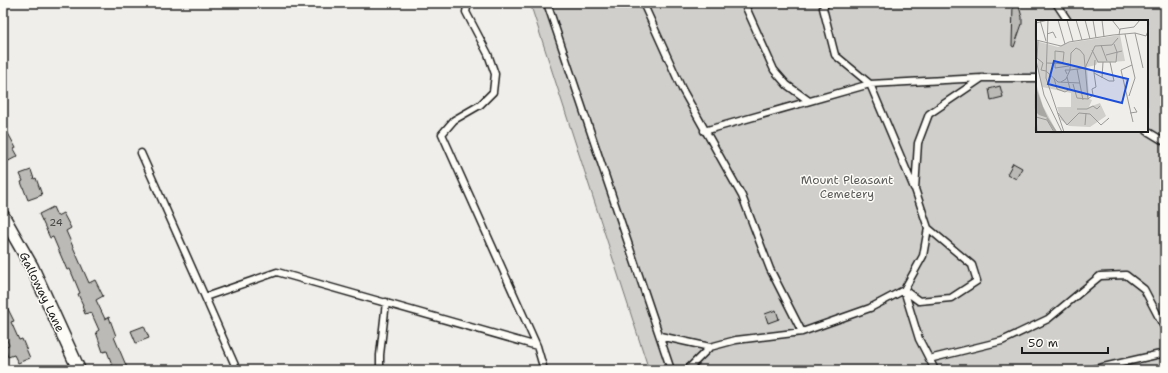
<svg xmlns="http://www.w3.org/2000/svg" width="1168" height="373" viewBox="0 0 1168 373" font-family="'Shantell Sans',sans-serif">
  <rect width="100%" height="100%" fill="#f0eeea"/>
  <filter id="ink" filterUnits="userSpaceOnUse"><feTurbulence type="fractalNoise" baseFrequency=".025" numOctaves="2"/><feDisplacementMap in="SourceGraphic" scale="8" xChannelSelector="R" yChannelSelector="G"/><feConvolveMatrix kernelMatrix="1 2 1 2 8 2 1 2 1" color-interpolation-filters="sRGB"/></filter>
  <g filter="url(#ink)">
    <path fill="#d0cfcc" stroke="#767674" fill-rule="evenodd" d="M530,3h635v367h-516zM1037,21h110v110h-110z"/>
    <path fill="#bbbab6" stroke="#1c1c1c" d="M1013,3h5l4,14v7l-8,23 -2,-1z
      M1000,86l3,11 -12,3 -2,-11z
      M3,124l13,24 -2,1 4,7 -15,8z
      M1013,163l9,5 -6,11 -9,-5z
      M31,170l3,9 2,-1 6,17 -14,5 -7,-18 2,-1 -3,-7z
      M53,207l4,9 6,-3 8,15 -5,3 23,52 6,-3 8,16 -7,4 9,19 4,-2 7,19 -2,1 14,33h-14l-7,-19 -4,1 -7,-20 3,-2 -8,-18 -6,2 -3,-8 1,-1 -5,-11 2,-1 -10,-24 -3,1 -14,-33 -3,1 -5,-11 -6,-13z
      M3,299l11,22 -3,1 8,18 3,-1 8,19 -12,5 -4,-8 -6,2 -4,-10 5,-2 -6,-14z
      M776,310l3,9 -11,4 -3,-9z
      M144,326l5,12 -13,5 -5,-12z"/>
    <g fill="none" stroke-linecap="round" stroke-linejoin="round">
      <g stroke="#1c1c1c" stroke-width="9">
        <path id="lane" d="M468,3l-2,9 22,42 7,20 -2,18 -13,13 -26,15 -12,14 95,212
          M547,3l124,367
          M643,3l39,86 60,107 28,73 32,63
          M744,3l30,67 13,15 22,16
          M826,3l-3,5 12,47 35,29 44,104
          M1056,3l12,18
          M704,131l166,-47 112,-6h55
          M1147,131l18,11
          M141,153l64,144
          M928,228l44,37 5,16 -26,17 -32,3 -15,-11 15,49 16,31
          M660,336l50,11
          M929,359l73,-18 46,-22 52,-43 26,-1 18,14 21,40
          M237,370l-32,-73 72,-25 260,74 7,24
          M380,370v-15l6,-53
          M687,370l23,-23 26,-7 66,-8 68,-24 34,-18 19,-34 5,-28 -13,-39 3,-46 11,-29 53,-36
          M1090,370l75,-17"/>
      </g>
      <g stroke="#1c1c1c" stroke-width="15">
        <path id="street" d="M3,216l29,51 47,103"/>
      </g>
      <use href="#lane" stroke="#fdfcf7" stroke-width="6"/>
      <use href="#street" stroke="#fdfcf7" stroke-width="12"/>
    </g>
  </g>
  <g text-anchor="middle" dominant-baseline="central" stroke-width="3" stroke-linejoin="round" paint-order="stroke">
    <g font-size="10" fill="#444442">
      <text x="56" y="222">24</text>
    </g>
    <g font-size="12" fill="#5b5b5a" stroke="#fdfcf7">
      <text x="847" y="180">Mount Pleasant<tspan x="847" dy="14">Cemetery</tspan></text>
    </g>
    <g font-size="12" fill="#1c1c1c" stroke="#fdfcf7">
      <text transform="translate(42 292) rotate(64)">Galloway Lane</text>
    </g>
  </g>
  <g transform="translate(1036 20)">
    <rect width="112" height="112" fill="#f0eeea"/>
    <path d="M84,15l5,26 -28,2 -1,2 -9,2 2,32 3,1 -3,7 11,-4 6,13 -16,11 -21,-1 -8,-6 -4,-13h14v-14l-29,-6 -4,-16 -2,-30 22,6 10,-4zM0,63l7,23 14,26h-21z" fill="#d0cfcc"/>
    <path d="M0,67l7,20 5,11 -9,-3 -3,-3z" fill="#a8a7a3"/>
    <path fill="none" stroke="#a8a7a3" stroke-width="2" d="M11,98l9,14"/>
    <path fill="none" stroke="#9b9a98" stroke-width="1" d="M4,0l6,21M12,0l-2,58 18,54M22,0l7,24M31,0l6,21M40,0l6,20M49,0l5,19M57,0l3,18M66,0l2,17M76,0l8,10M0,3l12,-3M99,13l8,35M11,14l6,-2 3,6M89,14l10,44 -6,18M83,15l1,-6 14,-2 6,-7M0,20l25,6 8,-4 44,-7 22,-2 11,3 2,-5M2,21l-1,17 6,5 -2,7 5,1 12,11 22,1M65,25l6,16M56,30l6,12h18l1,-10 -3,-8M70,35l16,-4M0,40l8,35 18,37M59,40l-1,13 15,8h5l-4,-19M27,42l1,-10 -9,-1v17l14,-2M11,43l22,1M96,45l-11,5 12,52M41,49l6,31M31,54l-2,-4h5l1,-17 5,-5 4,2 4,5 4,44 -11,-1 -4,-14M18,58l3,11 8,3 5,-3 -3,-12M66,58l1,-16M25,62l5,-3 4,-9 15,-2 10,-22 17,-1 6,-7M52,79l5,-4 -1,-6 4,-2 -2,-14M41,89h10l6,-3 4,3 3,-3M22,93l9,12 12,-12 11,1 11,11 8,-7 -2,2M94,93l7,-1 -3,-5M0,95l1,17M0,97l11,3 7,12M49,105l1,-12"/>
    <path fill="#1d4ed8" fill-opacity="0.15" stroke="#1d4ed8" stroke-width="2" d="M18,41l74,18 -6,24 -74,-19z"/>
    <rect width="112" height="112" fill="none" stroke="#1c1c1c" stroke-width="2"/>
  </g>
  <rect width="1168" height="373" fill="none" stroke="#fdfcf7" stroke-width="16"/>
  <rect x="8" y="8" width="1152" height="357" fill="none" stroke="#1c1c1c" stroke-width="1.5" filter="url(#ink)"/>
  <path d="M1022 347v6h86v-6" fill="none" stroke="#1c1c1c" stroke-width="2"/>
  <text x="1028" y="347" font-size="12" fill="#1c1c1c" stroke="#fdfcf7" stroke-width="3" paint-order="stroke">50 m</text>
</svg>
